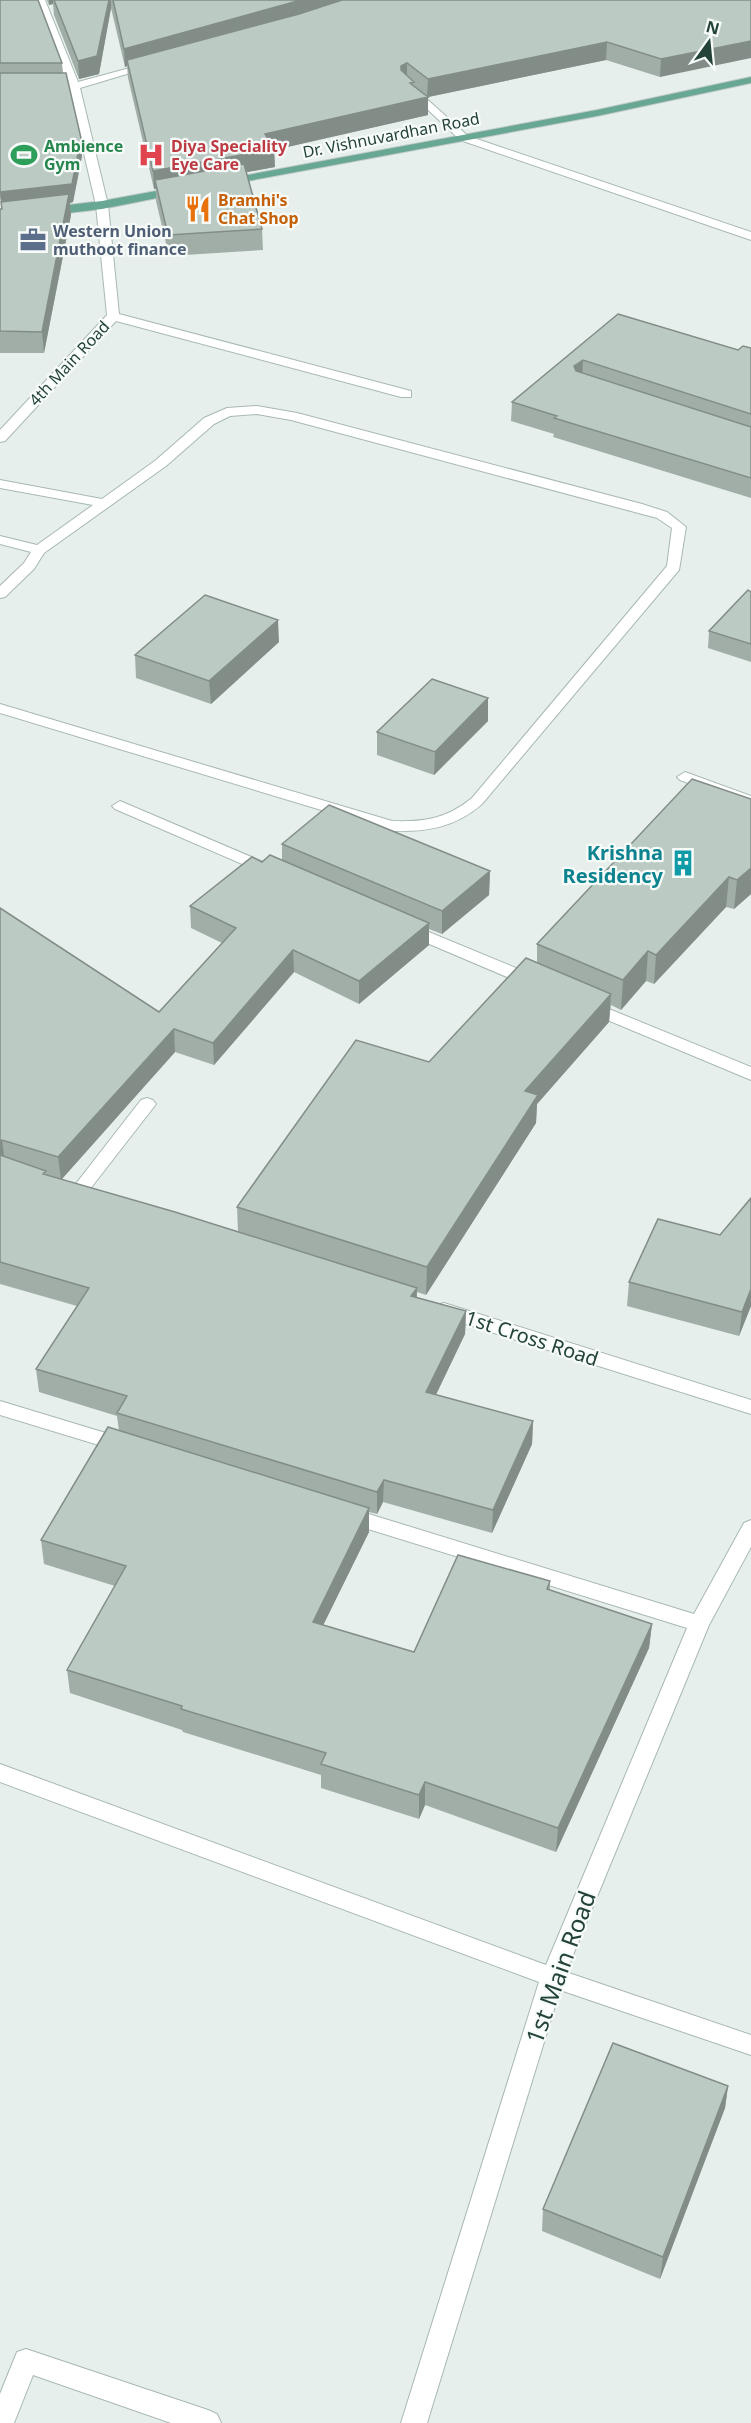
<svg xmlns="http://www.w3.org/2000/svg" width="751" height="2423" viewBox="0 0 751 2423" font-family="'Noto Sans',sans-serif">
  <rect width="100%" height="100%" fill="#e6efeb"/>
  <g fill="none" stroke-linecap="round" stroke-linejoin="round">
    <g stroke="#a8b8b2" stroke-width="2">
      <path id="minor" d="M35,0h10l33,82 74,-20 5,3 -77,23 28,117 11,109 292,77v6h-10l-285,-76 -111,120 -5,1v-12l107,-115 -11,-110 -27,-116 -13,-3 11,-3z
        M410,84l58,52 283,96v8l-291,-100 -54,-51 -2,-2z
        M257,406l40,7 345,91 25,8 19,15 -7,43 -197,234c-28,24 -55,28 -91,27l-391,-118v-9l392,117c33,1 54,-2 80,-23l195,-232 5,-38 -15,-10 -366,-98 -34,-6 -27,2 -16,8 -48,42 -122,87 -10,16 -29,28 -5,1v-12l24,-23 7,-11 -31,-8v-8l37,9 56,-40 -93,-17v-8l102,19 54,-39 48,-42 23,-10z
        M685,772l66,24v10l-71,-26 -3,-3z
        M120,801l155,66 2,3 -2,3h-12l-148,-64 -3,-3z
        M407,923l133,55 2,4 -8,5 -6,-1 -127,-54 -2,-4z
        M587,1000l164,67v13l-170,-71 -2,-4z
        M147,1098l6,2 3,4 -3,4 -70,90h-12l-3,-4 3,-4 70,-90z
        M444,1303l307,97v14l-314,-99 -2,-5 2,-5z
        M0,1401l132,40 3,5 -3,5 -7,2 -125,-38z
        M346,1507l348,107 50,-91 7,-3v27l-42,78 -143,347 185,63v20l-191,-65 -133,433h-26l138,-441 -539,-200v-18l546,201 141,-337 -348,-108 -3,-5 3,-5z
        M26,2349l182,61 9,4 4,9h-50l-138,-48 -19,48h-14v-29l17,-42z"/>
    </g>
    <g stroke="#c1cac8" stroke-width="2">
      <path id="major" d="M751,77v6l-154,33 -371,69 -6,-3 6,-3 371,-69z
        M178,187l4,2v4l-80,16 -102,12v-8l102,-12z"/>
    </g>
    <use href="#minor" fill="#fff" fill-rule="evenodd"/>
    <use href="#major" fill="#68a794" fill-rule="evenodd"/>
  </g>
  <path fill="#a1aea8" d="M0,0l62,63 1,10 18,65 1,18 -9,46 -3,1 1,12 -27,138h-44v-144h2l-2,-12z
    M47,0h704l-91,77 -54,-17 -178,37v18l-154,35 1,17 -29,5 16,57 1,21 -94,6 -13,-55v-12h-2l-26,-111 -1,-12 -2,1 -14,-59 -12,66 -20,5 -25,-64 -1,-11 -4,1z
    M618,314l120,36 13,-2v150l-198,-61 1,-3 -43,-13 1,-19z
    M751,592v70l-43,-14 1,-17z
    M279,642l-68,62 -75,-26 -1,-23z
    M488,698v23l-54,54 -57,-20v-23z
    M751,799v95l-17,15 -8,-2 -72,77 -8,-3 -25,29 -10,-5 -2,17 -72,82 -1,19 -110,172 -9,-3v6l49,13 -1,23 -29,61 97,26 -1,23 -40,89 -109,-31 -6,12 -8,-2v20l-46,93 91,27 136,-71v9l102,34 -3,24 -93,204 -131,-47 -6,14 -98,-31v-13l-138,-43 -1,-2 -112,-37 -3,-23 48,-84 -71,-22 -3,-24 78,-109 -2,-15 -78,-24 -3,-23 41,-63 -77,-22v-376l159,104 63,-69 -31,-15 -1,-22 72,-44 20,-1v-17l208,27 -1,24 -47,39 -13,-5v16l-70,59 -65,-32 -80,93 -39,-13 -114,128 177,51 -1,-24 192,-145 108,-100v-18z
    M751,1198v108l-12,30 -112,-30 2,-24 91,-47z
    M728,2086l-3,22 -65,171 -118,-48 1,-22z"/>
  <path fill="#838d88" d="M49,0h4v4l-4,1z
    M109,0h2v8l-12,66 -20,5 -1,-18z
    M301,0h64l-238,60v6l-2,1 -1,-18z
    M751,41v17l-91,19 1,-18z
    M607,42l-1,18 -178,37v18l-154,35 1,17 -118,22 -2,-9 1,9h-2l-1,-18 112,-37 162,-37 1,-18z
    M407,63v18l-7,7 1,-22z
    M81,138l1,18 -9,46 -3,1 1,12 -27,138 -2,-21 -40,-121 -2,-19z
    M583,360l-1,19 -9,5 1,-18z
    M278,620l1,22 -68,62 -2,-23z
    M488,698v23l-54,54 1,-23z
    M751,868v26l-17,15 3,-29z
    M490,871l-1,24 -47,39v-23z
    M729,877l-3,30 -72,77 2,-29z
    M429,923v22l-70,59v-23z
    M293,950l1,22 -80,93 -1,-22z
    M648,951l-2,30 -25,29 2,-30z
    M611,994l-2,28 -72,82 -1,19 -110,172 1,-28 98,-176z
    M174,1029l1,23 -114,128 -3,-23z
    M2,1140l3,23 -5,1v-23z
    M417,1288l-1,22 -5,-14z
    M751,1289v17l-12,30 3,-24z
    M466,1311l-1,23 -39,81v-23z
    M533,1421l-1,23 -40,89 1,-23z
    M384,1480l-1,22 -6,12v-22z
    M369,1508v24l-56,114v-24z
    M652,1624l-3,24 -93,204 2,-24z
    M425,1782v23l-6,14v-24z
    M728,2086l-3,22 -65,171 3,-22z"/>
  <path fill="#bbcac3" stroke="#838d88" stroke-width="1.5" d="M0,0h38l24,63h-62z
    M54,0h55l-12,56 -19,5z
    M113,0h188l-177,49z
    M342,0h409v41l-90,18 -54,-17 -179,37 -21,-16 -6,3v4l13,12 -4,1 18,14 -163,37 9,15 -121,22 -26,-111 172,-46z
    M0,73h66l15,65 -9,46 -72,8z
    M244,164l18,65 -94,6 -13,-55z
    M69,194l-27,138 -42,-1v-122h2l-1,-7z
    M618,314l120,36 5,-4 8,2v66l-168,-54 -9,6 2,5 175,56v51l-197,-60 3,-2 -45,-14z
    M748,590l3,2v52l-42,-13z
    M205,595l73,25 -69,61 -74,-26z
    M432,679l56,19 -53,54 -58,-20z
    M692,779l59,20v69l-14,12 -8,-3 -73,78 -8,-4 -25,29 -86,-36z
    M329,805l161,66 -48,40 -160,-67z
    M270,855l159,68 -70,58 -66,-31 -80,93 -39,-14 -116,128 -56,-17 -2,1v-233l159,104 77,-84 -46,-22 62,-49 10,5z
    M526,958l85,36 -86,97 13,4 -111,172 -190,-60 119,-167 73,22z
    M0,1155l46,16 -3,3 132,38 242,76 -6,8 55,15 -40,81 107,29 -40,89 -109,-30 -7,12 -260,-79 10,-17 -91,-27 53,-81 -89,-26z
    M751,1198v91l-9,23 -113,-30 29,-63 62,16z
    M108,1427l261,81 -56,114 101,30 44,-97 92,26 -3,8 105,35 -94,204 -133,-46 -6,13 -98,-31 5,-11 -145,-44 1,-3 -115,-36 59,-104 -85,-26z
    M613,2043l115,43 -65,171 -120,-48z"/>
  <defs>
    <g id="stadium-bare" transform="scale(2.07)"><path d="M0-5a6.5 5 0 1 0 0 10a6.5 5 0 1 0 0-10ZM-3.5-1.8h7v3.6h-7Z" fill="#2e9e5b" stroke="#f7fbf9" stroke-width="2.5" paint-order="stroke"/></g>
    <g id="hospital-bare" transform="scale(2.07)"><path d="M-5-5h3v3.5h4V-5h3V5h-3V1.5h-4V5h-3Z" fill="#e0444e" stroke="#f7fbf9" stroke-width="2.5" paint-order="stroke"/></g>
    <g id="restaurant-bare" transform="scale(2.07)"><path d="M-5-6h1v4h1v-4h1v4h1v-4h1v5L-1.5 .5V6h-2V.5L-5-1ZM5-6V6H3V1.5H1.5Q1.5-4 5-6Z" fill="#e8710a" stroke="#f7fbf9" stroke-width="2.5" paint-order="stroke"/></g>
    <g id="office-bare" transform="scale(2.07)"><path d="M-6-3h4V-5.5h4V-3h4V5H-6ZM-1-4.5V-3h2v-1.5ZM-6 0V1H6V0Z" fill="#5c6f8a" stroke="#f7fbf9" stroke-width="2.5" paint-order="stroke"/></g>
    <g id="building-bare" transform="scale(2.07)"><path d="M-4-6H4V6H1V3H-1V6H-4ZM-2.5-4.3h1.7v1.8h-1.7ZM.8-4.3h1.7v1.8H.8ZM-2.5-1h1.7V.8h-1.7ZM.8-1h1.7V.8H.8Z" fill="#0f9aa8" stroke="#f7fbf9" stroke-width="2.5" paint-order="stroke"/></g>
  </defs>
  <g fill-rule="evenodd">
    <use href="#stadium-bare" x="24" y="155"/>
    <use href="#hospital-bare" x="151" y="155"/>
    <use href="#restaurant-bare" x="198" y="209"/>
    <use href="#office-bare" x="33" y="240"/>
    <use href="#building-bare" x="683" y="863"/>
  </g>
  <g text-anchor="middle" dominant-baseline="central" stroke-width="4.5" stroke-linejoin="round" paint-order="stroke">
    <g font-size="16" fill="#234339" stroke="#f7fbf9">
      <text transform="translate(391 135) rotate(-11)">Dr. Vishnuvardhan Road</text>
      <text transform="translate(69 363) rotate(-47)">4th Main Road</text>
    </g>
    <g font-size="16" font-weight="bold" fill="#27864d" stroke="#f7fbf9" text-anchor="start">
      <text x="44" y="146">Ambience<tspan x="44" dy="18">Gym</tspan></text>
    </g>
    <g font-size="16" font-weight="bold" fill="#be3a42" stroke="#f7fbf9" text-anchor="start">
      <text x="171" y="146">Diya Speciality<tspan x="171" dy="18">Eye Care</tspan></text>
    </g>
    <g font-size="16" font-weight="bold" fill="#c56008" stroke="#f7fbf9" text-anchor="start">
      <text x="218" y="200">Bramhi's<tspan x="218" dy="18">Chat Shop</tspan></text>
    </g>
    <g font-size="16" font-weight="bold" fill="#4e5e75" stroke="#f7fbf9" text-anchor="start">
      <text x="53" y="231">Western Union<tspan x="53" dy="18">muthoot finance</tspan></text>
    </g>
    <g font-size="20" font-weight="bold" fill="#0d838f" stroke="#f7fbf9" text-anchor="end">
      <text x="663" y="852">Krishna<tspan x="663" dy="23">Residency</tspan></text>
    </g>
    <g font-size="20" fill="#234339" stroke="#f7fbf9">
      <text transform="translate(532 1338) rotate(18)">1st Cross Road</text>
    </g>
    <g font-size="24" fill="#234339" stroke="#f7fbf9">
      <text transform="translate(560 1967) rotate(-70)">1st Main Road</text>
    </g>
  </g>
  <g transform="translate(709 42) rotate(15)" stroke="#f7fbf9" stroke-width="4.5" paint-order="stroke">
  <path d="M0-4.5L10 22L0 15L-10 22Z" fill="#234339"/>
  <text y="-9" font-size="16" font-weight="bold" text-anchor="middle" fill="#234339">N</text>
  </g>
</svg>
